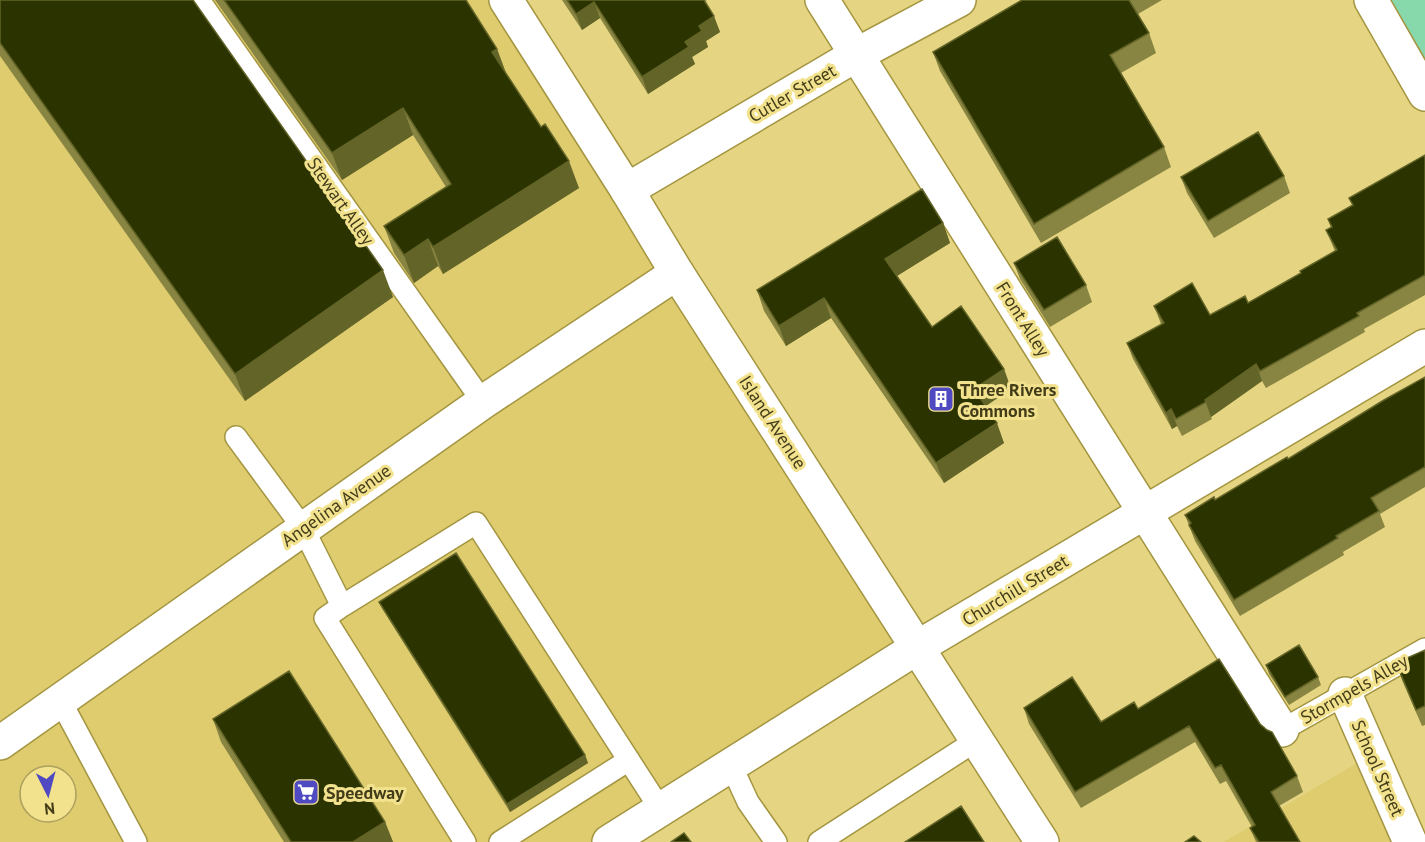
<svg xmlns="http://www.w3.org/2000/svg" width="1425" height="842" viewBox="0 0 1425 842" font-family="'PT Sans',sans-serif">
  <rect width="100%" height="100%" fill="#e5d582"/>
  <path fill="#decc6f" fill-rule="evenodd" d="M0,0h506l412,647 -309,195h-609zM30,776h36v36h-36z
    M1372,754l38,88h-186z"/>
  <path fill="#87d9ac" d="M1372,0h53v92z"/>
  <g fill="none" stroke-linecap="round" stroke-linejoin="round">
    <g stroke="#a49541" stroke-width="24">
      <path id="service" d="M199,0l284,402
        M236,437l67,91 39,78 -17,12 140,224
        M342,606l134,-83 185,287
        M60,700l76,142
        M1282,730l143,-81
        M731,765l17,37 28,40
        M500,842l129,-82
        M819,842l158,-102"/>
    </g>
    <g stroke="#a49541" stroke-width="36">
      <path id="minor" d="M822,0l460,730
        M1371,0l54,94
        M627,190l229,-135 103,-55
        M1345,694l65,148
        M609,842l309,-195 507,-301"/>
    </g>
    <g stroke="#a49541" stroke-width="36">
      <path id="tertiary" d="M0,743l483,-341 194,-129"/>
    </g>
    <g stroke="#a49541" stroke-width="36">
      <path id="primary" d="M506,0l121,190 50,83 365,569"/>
    </g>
    <use href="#service" stroke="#fff" stroke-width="21"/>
    <use href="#minor" stroke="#fff" stroke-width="33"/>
    <use href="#tertiary" stroke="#fff" stroke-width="33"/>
    <use href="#primary" stroke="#fff" stroke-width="33"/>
  </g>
  <path fill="#888441" d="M0,0l393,297 -148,104 -245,-345z
    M215,0h251l31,49 9,24 73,115 -136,86 -5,-8 -24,17 -20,-30 -10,-27 62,-39 -33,-52 -71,45z
    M562,0h145l-2,1 15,31 -14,9 2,6 -16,10 3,7 -47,30 -48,-76 -18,12z
    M1021,0h141l-24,14 11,19 7,20 -35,20 43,74 7,20 -130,76 -101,-172 -7,-19z
    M1425,155v140l-61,34 1,3 -99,56 -4,-7 -51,36 1,2 -30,17 -5,-10 -5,3 -39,-70 -6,-16 34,-19 -7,-18 56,9 38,-12 53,-30 34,-22 -9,-21 5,-2 -3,-9 24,-14 -3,-7z
    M1284,176l6,17 -76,45 -27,-45 -6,-16z
    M943,223l7,20 -53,33 35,51 72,42 7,20 -25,17 18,37 -60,40 -113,-165 -45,28 -22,-35 -7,-21z
    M1014,263l72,22 6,17 -42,25 -30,-48z
    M1425,377v110l-45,27 5,13 -42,25 1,3 -104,61 -45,-75 -10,-26 30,-15 73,-41z
    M379,602l206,153 3,8 -78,49 -127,-202z
    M1425,650v75l-3,1 -20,-46 -6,-17z
    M1266,665l52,12 3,8 -32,20 -20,-31z
    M1024,708l77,14 37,-13 122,15 37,52 6,16 -24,14 21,36h-44l-6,-14 2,-1 -26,-46 -6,3 -25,-42 -114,66 -52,-84z
    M213,719l172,103 8,20h-109l-63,-100z"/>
  <path fill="#636427" d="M594,2l6,16 -18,12 -6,-16z
    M714,16l6,16 -14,9 2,6 -16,10 3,7 -47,30 -6,-17 43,-35 14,-16z
    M497,49l10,27 -15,-24z
    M403,108l10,27 -71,45 -10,-27z
    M569,161l10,27 -136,86 -10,-27z
    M943,223l7,20 -58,36 -7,-20z
    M428,239l10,27 -24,17 -10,-28z
    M383,270l10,27 -148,104 -10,-27z
    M824,298l7,20 -45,28 -7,-20z
    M1256,364l6,17 -51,36 -6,-17z
    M1004,369l7,20 -30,20 -7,-20z
    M1171,409l6,17 -5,3 -6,-16z
    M997,423l7,20 -60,40 -8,-20z
    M585,755l3,8 -78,49 -3,-8z
    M385,822l8,20h-40z"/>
  <path fill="#2b3400" stroke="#636427" stroke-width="1.5" d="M0,0h193l190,270 -148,104 -235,-331z
    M224,0h242l31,49 -5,3 49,75 4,-3 24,37 -136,86 -5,-8 -24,16 -20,-29 67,-42 -48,-76 -71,45z
    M567,0h137l10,16 -15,10 3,5 -17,11 4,5 -47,30 -48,-75 -18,12z
    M1022,0h107l20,33 -39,22 54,92 -130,77 -101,-172z
    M1258,132l26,44 -76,45 -27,-44z
    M1425,155v120l-68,38 2,3 -99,55 -4,-7 -51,36 1,2 -30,17 -5,-10 -5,4 -39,-70 37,-20 -10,-17 38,-23 18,32 35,-19 3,7 53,-30 -1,-2 37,-21 -11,-20 6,-3 -4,-8 25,-14 -4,-7z
    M922,189l21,34 -58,36 47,68 29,-21 43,63 -30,20 23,34 -61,40 -112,-165 -45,28 -22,-36z
    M1057,237l29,48 -42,25 -30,-47z
    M1425,377v90l-54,31 8,13 -43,25 2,2 -104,62 -45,-75 2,-2 -6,-8 29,-18 1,3 72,-43 1,2 96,-59z
    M456,553l129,202 -78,49 -128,-202z
    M1299,645l19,32 -33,20 -19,-32z
    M1425,650v56l-9,4 -20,-47z
    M1219,659l41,65 7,6 5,2 25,44 -26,16 29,50h-41l-9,-14 5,-3 -34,-60 -6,3 -26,-42 -114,66 -51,-84 48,-31 29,45 33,-20 4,7z
    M289,671l96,151 -32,20h-62l-78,-123z
    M961,806l23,36h-79z
    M684,833l7,9h-20z
    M1194,836l7,6h-16z"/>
  <defs>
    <g id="building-square" transform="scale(1.35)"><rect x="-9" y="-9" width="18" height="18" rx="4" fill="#4f4ac1" stroke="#f2e28e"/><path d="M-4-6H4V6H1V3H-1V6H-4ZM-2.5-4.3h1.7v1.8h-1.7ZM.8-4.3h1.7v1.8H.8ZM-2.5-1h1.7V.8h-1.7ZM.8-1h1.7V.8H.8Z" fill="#fff"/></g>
    <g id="supermarket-square" transform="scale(1.35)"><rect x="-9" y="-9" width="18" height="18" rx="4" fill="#4f4ac1" stroke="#f2e28e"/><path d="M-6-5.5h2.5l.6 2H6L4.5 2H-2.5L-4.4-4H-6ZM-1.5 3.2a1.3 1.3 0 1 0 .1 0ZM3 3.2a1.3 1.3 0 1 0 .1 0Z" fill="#fff"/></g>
  </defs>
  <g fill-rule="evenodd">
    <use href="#building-square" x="941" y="399"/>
    <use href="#supermarket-square" x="306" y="792"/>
  </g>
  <g text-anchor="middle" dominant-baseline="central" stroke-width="6" stroke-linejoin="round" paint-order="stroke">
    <g font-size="18" fill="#433c19" stroke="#f2e28e">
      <text transform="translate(792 93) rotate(-30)">Cutler Street</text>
      <text transform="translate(341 201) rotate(55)">Stewart Alley</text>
      <text transform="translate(1023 319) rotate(58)">Front Alley</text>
      <text transform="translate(773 422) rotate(57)">Island Avenue</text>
      <text transform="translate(336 505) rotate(-35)">Angelina Avenue</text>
      <text transform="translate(1015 590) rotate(-31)">Churchill Street</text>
      <text transform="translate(1354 689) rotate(-30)">Stormpels Alley</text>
      <text transform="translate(1378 768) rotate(66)">School Street</text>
    </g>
    <g font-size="18" font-weight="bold" fill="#433c19" stroke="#f2e28e" text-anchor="start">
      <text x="960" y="389">Three Rivers<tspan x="960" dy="21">Commons</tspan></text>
      <text x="326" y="792">Speedway</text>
    </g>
  </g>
  <g transform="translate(48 794) rotate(174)"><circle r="28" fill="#f2e28e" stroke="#aca05f" stroke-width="1.5"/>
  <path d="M0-4.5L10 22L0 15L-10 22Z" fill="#4f4ac1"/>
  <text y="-9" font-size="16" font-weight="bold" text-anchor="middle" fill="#433c19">N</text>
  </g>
</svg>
